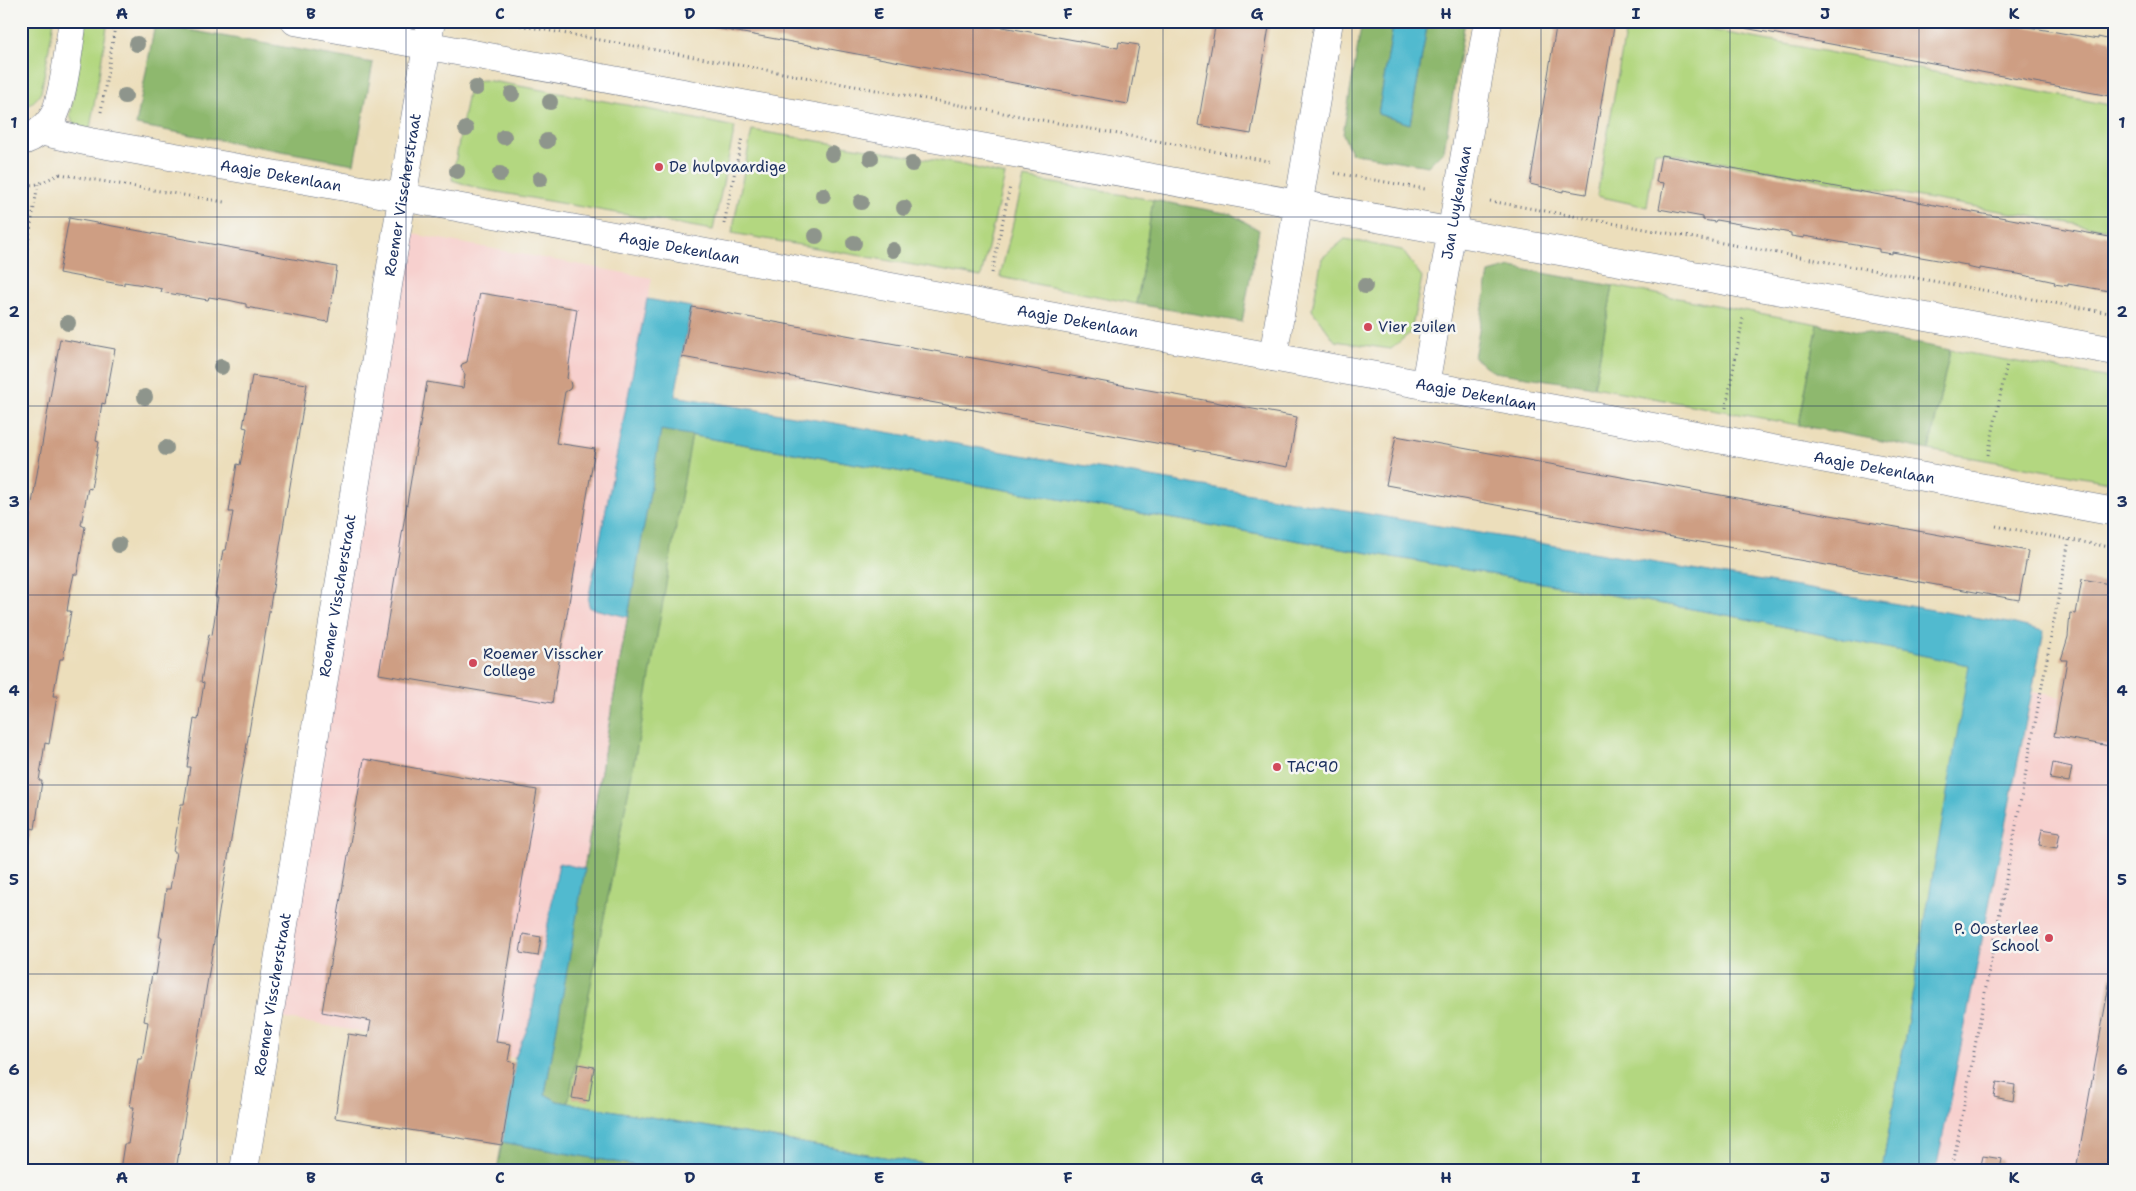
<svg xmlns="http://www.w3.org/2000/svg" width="2136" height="1191" viewBox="0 0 2136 1191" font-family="'Shantell Sans',sans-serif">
  <rect width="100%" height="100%" fill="#f6f6f2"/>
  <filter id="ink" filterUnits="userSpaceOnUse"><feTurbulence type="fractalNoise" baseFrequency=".02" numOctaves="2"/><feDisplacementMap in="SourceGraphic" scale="10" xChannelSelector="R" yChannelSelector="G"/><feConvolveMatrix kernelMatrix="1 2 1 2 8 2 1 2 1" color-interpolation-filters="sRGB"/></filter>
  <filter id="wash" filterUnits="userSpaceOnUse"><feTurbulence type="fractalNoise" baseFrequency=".0096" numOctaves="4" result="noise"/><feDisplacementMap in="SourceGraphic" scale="20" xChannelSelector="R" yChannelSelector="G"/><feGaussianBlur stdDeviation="1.12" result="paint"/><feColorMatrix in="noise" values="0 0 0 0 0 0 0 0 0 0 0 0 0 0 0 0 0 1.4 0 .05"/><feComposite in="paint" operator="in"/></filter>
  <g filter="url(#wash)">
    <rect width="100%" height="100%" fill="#ecdebb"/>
    <path fill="#f7d0ce" d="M396,231l256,47 -64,323 2,7 38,9 -43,252 -26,-6 -29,159 -15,36 -246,-42z
      M2033,692l82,15v463h-179z"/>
    <path fill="#b3d780" stroke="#67836f" d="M21,21h33l-13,71c-5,9 -11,13 -20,17z
      M86,21h22l-18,108 -16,-4 -4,-9z
      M1627,21h52v3l436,82v125l-460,-80 -8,56 -50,-11z
      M485,80l142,25 108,22 -22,103 -233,-41 -28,-9 18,-99z
      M752,130l206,34 47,11 -24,102 -249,-44z
      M1024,178l129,22 -16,104 -137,-27z
      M1345,239l57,11 20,27 -11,55 -20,17 -56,-8 -23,-31 10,-52z
      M1613,286l205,38 -19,101 -205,-38z
      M1950,350l165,29v104l-186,-33z
      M660,430l1072,186 238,49 -88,505h-922l-403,-69 -12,-7z"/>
    <path fill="#8eb86e" stroke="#547466" d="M1362,21h32l-16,93 32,10 18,-103h37l-21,129 -16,16 -77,-13 -8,-19z
      M155,24l218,39 -19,101 -218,-39z
      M1153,200l78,14 28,16 -17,92 -105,-18z
      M1511,267l102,19 -19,101 -100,-15 -20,-14 15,-85z
      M1818,324l132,26 -21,100 -130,-25z
      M660,430l32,4 -48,277 -76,392 -11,-2 -12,-7z
      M502,1142l158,28h-163z"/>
    <path fill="#51bacf" stroke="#367496" d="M1394,21h34l-18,103 -32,-10z
      M647,299l44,8 -16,89 1340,228 29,7 -108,539h-54l87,-505 -237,-49 -1071,-186 -33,187 -38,-9 -2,-7z
      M559,863l26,6 -40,225 12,7 403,69h-300l-158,-28 13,-84 15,-36z"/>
    <g id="blocks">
      <path fill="#ce9e83" d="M678,21h292l148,27 1,-6 20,3 -11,59z
        M1216,21h54l-19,113 -53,-9z
        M1557,21h58l-29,173 -23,-4v2l-33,-8z
        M1707,21h290l13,3 2,-3 12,3 -1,2 39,7 36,6v-2l13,3v2l4,1v54z
        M1661,155l454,83v54l-47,-8v2l-14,-2 1,-2 -37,-8 -38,-6v2l-13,-3v-2l-75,-13v2l-13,-2v-3l-75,-13v2l-13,-2v-3l-75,-13 -1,2 -12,-2v-3l-44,-8 5,-26 -8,-1z
        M69,218l268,49 -9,55 -82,-15v-3l-18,-4 -19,-3 -1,3 -47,-8 1,-3 -18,-4 -20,-3v3l-65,-12z
        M480,293l97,16 -10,69 3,3 1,5 -1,3 -5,3 -9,51 39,6 -43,254 -173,-29 48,-292 36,6 2,-13 -4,-8 1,-3 5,-2z
        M692,307l605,110 -9,50 -606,-110z
        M60,339l55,10 -10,55 -3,-1 -6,38 3,1 -8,47 -3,-1 -7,37 4,2 -8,47h-3l-4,18 -3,19h4l-8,48h-3l-7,37h4l-8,48 -4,-1 -6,38h3l-7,48 -4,-1 -6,37 3,1 -6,37 -1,-335z
        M252,376l55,8 -131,786h-56l4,-26h4l6,-37h-4l8,-48h4l6,-37 -4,-1 8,-47 4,1 6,-38h-3l7,-48h4l6,-37h-3l8,-48h3l6,-37h-3l7,-48 4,1 6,-37 -3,-1 8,-48 3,1 6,-38h-3l8,-47h3l7,-38h-4l8,-48 3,1 4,-20 3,-17 -4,-1z
        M1396,436l632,115 -9,49 -633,-115z
        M2082,579l33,6v162l-61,-11 13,-76h-6l7,-23 2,-24 6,1z
        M364,759l173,31 -41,252 15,2 -3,17 7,2 -13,82 -167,-27 13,-84 20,3 3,-16 -49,-9z
        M2053,763l19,4 -3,15 -19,-3z
        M2042,829l18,3 -3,16 -18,-3z
        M523,934l18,3 -3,19 -18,-3z
        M2114,957l1,213h-39z
        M578,1064l16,3 -5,34 -17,-3z
        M1997,1082l18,3 -2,16 -19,-4z
        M1983,1156l19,3 -2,11h-20z"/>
    </g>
  </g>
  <g filter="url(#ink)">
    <use href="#blocks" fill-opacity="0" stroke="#646c7f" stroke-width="1"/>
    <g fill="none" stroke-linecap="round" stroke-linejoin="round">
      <g stroke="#646c7f" stroke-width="29">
        <g id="minor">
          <path d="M295,21l453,84 1367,246"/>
          <path id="s1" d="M40,131l50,11 312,55 1713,315"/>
          <path d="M21,141c14,-2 32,-19 36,-33 9,-27 11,-58 16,-87"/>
          <path d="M1273,357l56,-336"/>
          <path id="s2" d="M1425,385l63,-364"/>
          <path id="s3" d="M244,1170l187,-1149"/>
        </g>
      </g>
      <path stroke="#646c7f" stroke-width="3" stroke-dasharray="1 4" stroke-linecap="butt" d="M496,21l777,141
        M101,112l15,-91
        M1335,173l90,16
        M60,174l164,28
        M21,186l17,-2 22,-10
        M1490,201l625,113
        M724,224l18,-87
        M992,273l18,-87
        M21,283l17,-99
        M1726,408l17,-90
        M1988,455l19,-92
        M1996,526l119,22
        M1952,1170l117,-630"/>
      <use href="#minor" stroke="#fff" stroke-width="28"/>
    </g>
    <g fill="#8e958c">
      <circle cx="137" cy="44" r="8"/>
      <circle cx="476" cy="88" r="8"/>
      <circle cx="512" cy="94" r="8"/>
      <circle cx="125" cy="96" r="8"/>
      <circle cx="550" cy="102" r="8"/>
      <circle cx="466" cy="129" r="8"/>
      <circle cx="504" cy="137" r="8"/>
      <circle cx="547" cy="141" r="8"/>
      <circle cx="832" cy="154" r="8"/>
      <circle cx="871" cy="158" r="8"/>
      <circle cx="912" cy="164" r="8"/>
      <circle cx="457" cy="171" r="8"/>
      <circle cx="500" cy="174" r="8"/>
      <circle cx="540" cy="179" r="8"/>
      <circle cx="823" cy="195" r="8"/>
      <circle cx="861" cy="202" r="8"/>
      <circle cx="904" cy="208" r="8"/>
      <circle cx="816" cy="236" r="8"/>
      <circle cx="854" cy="243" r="8"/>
      <circle cx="893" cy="250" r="8"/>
      <circle cx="1365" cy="286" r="8"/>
      <circle cx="68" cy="323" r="8"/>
      <circle cx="221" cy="367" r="8"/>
      <circle cx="145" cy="397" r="8"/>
      <circle cx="166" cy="448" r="8"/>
      <circle cx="119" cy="545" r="8"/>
    </g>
  </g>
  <path fill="none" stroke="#1b2f5e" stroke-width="1" stroke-opacity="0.55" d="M217,21v1149M406,21v1149M595,21v1149M784,21v1149M973,21v1149M1163,21v1149M1352,21v1149M1541,21v1149M1730,21v1149M1919,21v1149M21,217h2094M21,406h2094M21,595h2094M21,785h2094M21,974h2094"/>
  <g fill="#d1495b" stroke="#f6f6f2" stroke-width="2">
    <circle cx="659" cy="167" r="5"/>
    <circle cx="1368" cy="327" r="5"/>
    <circle cx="473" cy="663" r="5"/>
    <circle cx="1277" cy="767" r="5"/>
    <circle cx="2049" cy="938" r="5"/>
  </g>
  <g text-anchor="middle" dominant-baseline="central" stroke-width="5" stroke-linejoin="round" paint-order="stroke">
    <g font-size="15" fill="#1b2f5e" stroke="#f6f6f2" text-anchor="start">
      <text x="669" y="167">De hulpvaardige</text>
      <text x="1378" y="327">Vier zuilen</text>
      <text x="483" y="654">Roemer Visscher<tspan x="483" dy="17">College</tspan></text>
      <text x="1287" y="767">TAC'90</text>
      <text x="2039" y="929" text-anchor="end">P. Oosterlee<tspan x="2039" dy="17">School</tspan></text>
    </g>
    <g font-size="15" fill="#1b2f5e" stroke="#f6f6f2">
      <text stroke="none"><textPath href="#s1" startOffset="245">Aagje Dekenlaan</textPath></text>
      <text stroke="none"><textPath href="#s3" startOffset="988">Roemer Visscherstraat</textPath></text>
      <text stroke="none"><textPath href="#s2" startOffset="185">Jan Luykenlaan</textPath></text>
      <text stroke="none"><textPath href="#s1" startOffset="650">Aagje Dekenlaan</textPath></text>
      <text stroke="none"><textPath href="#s1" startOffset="1055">Aagje Dekenlaan</textPath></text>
      <text stroke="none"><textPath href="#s1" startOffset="1460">Aagje Dekenlaan</textPath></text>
      <text stroke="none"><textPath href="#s1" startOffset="1865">Aagje Dekenlaan</textPath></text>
      <text stroke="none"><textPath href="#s3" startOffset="582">Roemer Visscherstraat</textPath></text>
      <text stroke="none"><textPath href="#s3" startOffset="178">Roemer Visscherstraat</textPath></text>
    </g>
  </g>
  <rect width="2136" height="1191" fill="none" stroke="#f6f6f2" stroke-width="55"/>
  <rect x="28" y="28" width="2080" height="1136" fill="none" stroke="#1b2f5e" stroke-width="2"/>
  <g font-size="16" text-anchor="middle" font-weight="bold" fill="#1b2f5e">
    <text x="122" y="19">A</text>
    <text x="311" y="19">B</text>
    <text x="500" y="19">C</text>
    <text x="690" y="19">D</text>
    <text x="879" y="19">E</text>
    <text x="1068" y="19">F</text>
    <text x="1257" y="19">G</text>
    <text x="1446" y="19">H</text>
    <text x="1636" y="19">I</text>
    <text x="1825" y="19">J</text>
    <text x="2014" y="19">K</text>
    <text x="14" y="128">1</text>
    <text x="2122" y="128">1</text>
    <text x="14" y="317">2</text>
    <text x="2122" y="317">2</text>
    <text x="14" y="507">3</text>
    <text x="2122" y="507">3</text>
    <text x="14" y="696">4</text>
    <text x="2122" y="696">4</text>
    <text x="14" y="885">5</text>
    <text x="2122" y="885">5</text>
    <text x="14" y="1075">6</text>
    <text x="2122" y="1075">6</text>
    <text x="122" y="1183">A</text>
    <text x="311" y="1183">B</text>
    <text x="500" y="1183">C</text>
    <text x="690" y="1183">D</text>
    <text x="879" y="1183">E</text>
    <text x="1068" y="1183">F</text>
    <text x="1257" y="1183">G</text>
    <text x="1446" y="1183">H</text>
    <text x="1636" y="1183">I</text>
    <text x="1825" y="1183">J</text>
    <text x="2014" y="1183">K</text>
  </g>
</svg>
